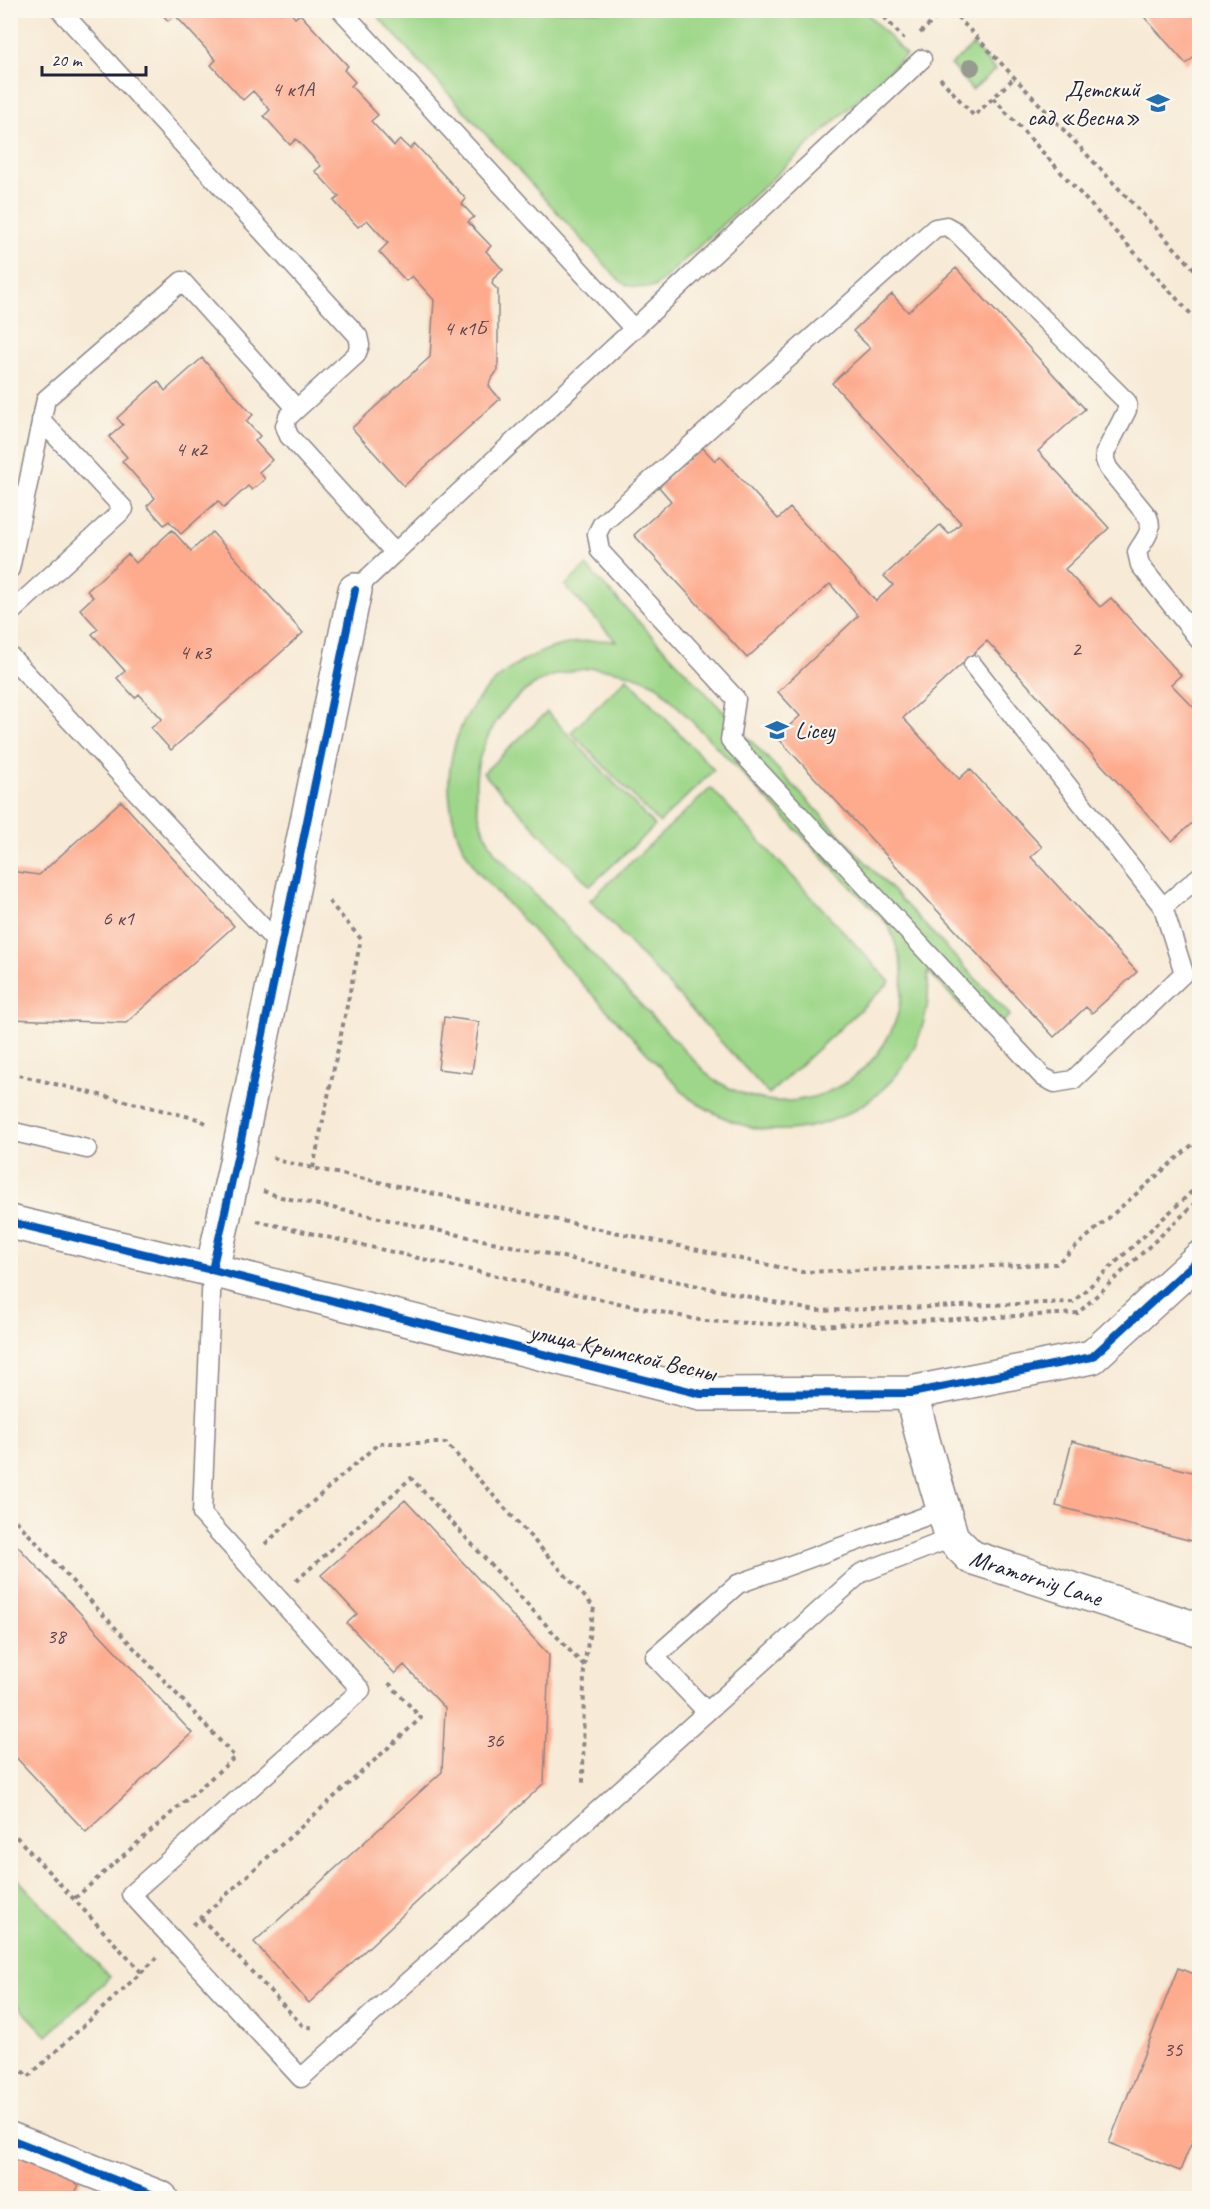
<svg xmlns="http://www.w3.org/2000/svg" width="1210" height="2209" viewBox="0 0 1210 2209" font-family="Caveat,sans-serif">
  <rect width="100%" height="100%" fill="#fbf7ec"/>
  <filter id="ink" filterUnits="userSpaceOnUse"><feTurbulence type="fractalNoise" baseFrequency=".0167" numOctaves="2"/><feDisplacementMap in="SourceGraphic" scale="12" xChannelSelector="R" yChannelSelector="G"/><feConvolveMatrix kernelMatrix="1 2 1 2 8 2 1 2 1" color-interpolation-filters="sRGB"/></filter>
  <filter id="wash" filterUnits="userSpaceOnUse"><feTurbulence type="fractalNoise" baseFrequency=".008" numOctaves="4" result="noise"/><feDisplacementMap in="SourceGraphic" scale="24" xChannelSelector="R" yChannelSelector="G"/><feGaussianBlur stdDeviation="1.35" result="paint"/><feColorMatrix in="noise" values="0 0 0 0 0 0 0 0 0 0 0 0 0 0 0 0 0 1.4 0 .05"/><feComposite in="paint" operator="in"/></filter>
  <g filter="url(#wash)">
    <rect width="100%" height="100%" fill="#f7ead6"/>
    <path fill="#9fd78a" stroke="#607c62" stroke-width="1.5" fill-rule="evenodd" d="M373,11h492l41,44 -251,232c-13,1 -24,2 -35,-6z
      M973,45l22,25 -23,20 -21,-25z
      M586,566l424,449 -21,20 -61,-64c0,12 1,24 -1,36 -12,79 -90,132 -167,122 -26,-4 -49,-17 -71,-31l-212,-227c-9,-15 -18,-29 -22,-45 -30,-105 57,-194 161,-185l-51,-55zM592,668c24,1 43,6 65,17l232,241c5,14 11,28 13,43 7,73 -54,136 -127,132 -23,-1 -44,-11 -64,-23l-215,-224c-8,-14 -15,-27 -18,-43 -11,-54 19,-110 69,-133 14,-6 29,-8 45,-10z
      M627,678l87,92 -55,53 -88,-91z
      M547,712l108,114 -65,60 -107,-113z
      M711,788l179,194 -121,112 -179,-194z
      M11,1872l99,105 -63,59 -36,-38z"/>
    <g id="blocks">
      <path fill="#fdaa8d" d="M159,10h119l2,3 8,-3 7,8 5,-4 48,52 -4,4 11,12 -4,4 27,29 -7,6 23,25 6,-6 10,9 5,-5 51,55 -4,5 12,13 -6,5 23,24 -5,5 17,19 -10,9 -1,5 6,6v80l-8,11 -1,5 11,13 -96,87 -52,-58 78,-71 4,-57 -22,-24 -6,5 -27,-29 9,-9 -21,-23 -9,7 -24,-26 5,-4 -24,-26 6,-5 -25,-27 -6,6 -26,-29 6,-6 -17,-19 -10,9 -32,-35 5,-5 -41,-45 -7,6z
        M1138,10h62v42l-14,12z
        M956,268l129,141 -47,42 71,77 -44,41 35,38 11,-9 70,77 -10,9 29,30v102l-28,25 -185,-200 -84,77 56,61 11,-10 72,78 -11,10 106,115 -45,41 -6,-6 -32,30 -277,-300 23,-21 -22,-24 80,-76 -28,-32 -83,74 -113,-123 37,-34 -12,-14 43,-40 13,14 5,-5 58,63 12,-11 86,93 17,-16 -9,-9 56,-51 9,9 12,-11 -129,-140 38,-35 -17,-17 39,-37 16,18z
        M202,358l51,57 -7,6 14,15 -5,5 17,19 -13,12 6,7 -13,11 -4,-4 -24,22 -6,-7 -37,33 -12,-13 -5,4 -17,-19 8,-8 -33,-37 5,-4 -18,-20 14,-12 -6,-7 41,-37 7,10z
        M172,530l19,21 21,-19 91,101 -132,117 -20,-22 11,-9 -23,-25 -4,4 -18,-20 8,-7 -33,-37 6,-5 -18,-20 13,-12 -6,-6 41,-37 8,9z
        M121,801l113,125 -108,97 -116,-4v-148l29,4z
        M444,1017l35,5 -7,51 -34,-4z
        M1072,1441l128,33v69l-144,-37z
        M405,1500l144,155 -5,128 -235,220 -55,-61 188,-170 3,-64 -41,-43 -9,9 -48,-51 10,-9 -36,-39z
        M10,1538l182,195 -106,99 -76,-81z
        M1178,1968l22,8v146l-20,49 -71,-28z
        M10,2154l79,8 -16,36h-63z"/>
    </g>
  </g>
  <g filter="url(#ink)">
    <use href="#blocks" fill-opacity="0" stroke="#8c8688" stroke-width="1.5"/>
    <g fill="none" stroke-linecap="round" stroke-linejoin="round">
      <g stroke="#8c8688" stroke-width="21">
        <path id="service" d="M60,10l298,326 2,9 -4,10 -68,62 -3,9 4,10 106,117
          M341,10l293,319
          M10,569l36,-170 136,-118 115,128
          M355,590l567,-531
          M10,613l114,-104 -83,-89
          M1200,641l-60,-76 -3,-13c7,-12 17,-22 11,-35l-40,-49 -3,-8v-7l22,-43v-8l-172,-171 -9,-5 -11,2 -333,296 -5,10 3,17 136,148 -6,41 313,337 12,6 18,-3 111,-107 -21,-66 37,-31
          M10,656l271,291
          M973,665l190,242
          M10,1131l77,18
          M212,1270l-10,244 159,176 -230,204 170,184 560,-505 91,-35
          M707,1712l-52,-55 83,-73 205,-74"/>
      </g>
      <g stroke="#8c8688" stroke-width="36">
        <path id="minor" d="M10,1222l202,48 489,124 210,-1 181,-36 108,-99
          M212,1270l29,-130 114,-550
          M911,1393l13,51 28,94 19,19
          M10,2139l151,59"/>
      </g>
      <g stroke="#8c8688" stroke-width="36">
        <g id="tertiary">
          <path id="s1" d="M971,1557l229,73"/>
        </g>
      </g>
      <path stroke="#8c8688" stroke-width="4" stroke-dasharray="4.5 4.5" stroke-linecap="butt" d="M878,10l26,29
        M951,10l249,265
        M920,33l25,-23
        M940,78l34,38 40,-38
        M993,98l207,226
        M10,1073l188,46 12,6
        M273,1157l7,4 522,111 254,-8 144,-126
        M313,1168l48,-229 -35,-41
        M263,1191l18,6 535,114 257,-9 127,-118
        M257,1221l323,74 124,26 112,5 262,-13 122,-114
        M10,1514l225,243 -161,142
        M265,1544l114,-101h67l148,164 -10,59
        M296,1581l115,-103 173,188 -1,120
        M10,1830l131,142
        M201,1918l102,108 12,2
        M193,1925l228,-207 -34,-37
        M10,2058l18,19 129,-119"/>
      <use href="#service" stroke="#fff" stroke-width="18"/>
      <use href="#minor" stroke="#fff" stroke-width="33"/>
      <use href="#tertiary" stroke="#fff" stroke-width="33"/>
      <g stroke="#fbf7ec" stroke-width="11">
        <path id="cycleway" d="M10,1222l202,48 489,124 210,-1 181,-36 108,-99
          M212,1270l29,-130 114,-550
          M10,2139l151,59"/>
      </g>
      <use href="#cycleway" stroke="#0057b8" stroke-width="8"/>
    </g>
    <circle fill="#979a8e" cx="971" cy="67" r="9"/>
  </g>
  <defs>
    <g id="school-bare" transform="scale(1.8)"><path d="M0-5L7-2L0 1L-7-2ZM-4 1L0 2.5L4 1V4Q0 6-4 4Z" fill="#1f6fb2" stroke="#fbf7ec" stroke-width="2.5" paint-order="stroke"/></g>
  </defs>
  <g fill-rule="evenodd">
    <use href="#school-bare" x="1158" y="103"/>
    <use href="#school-bare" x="777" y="730"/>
  </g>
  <g text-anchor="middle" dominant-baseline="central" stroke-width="4.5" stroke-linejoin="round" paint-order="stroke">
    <g font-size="21" fill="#594450">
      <text x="293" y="89">4 к1А</text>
      <text x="465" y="328">4 к1Б</text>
      <text x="191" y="449">4 к2</text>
      <text x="1076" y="649">2</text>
      <text x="195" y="652">4 к3</text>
      <text x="118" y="918">6 к1</text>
      <text x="56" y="1636">38</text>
      <text x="494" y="1740">36</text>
      <text x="1173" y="2049">35</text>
    </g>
    <g font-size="24" fill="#22223b" stroke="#fbf7ec" text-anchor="end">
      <text x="1140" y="89">Детский<tspan x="1140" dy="28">сад «Весна»</tspan></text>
      <text x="795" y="730" text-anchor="start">Licey</text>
    </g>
    <g font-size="24" fill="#22223b" stroke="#fbf7ec">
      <text transform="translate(623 1352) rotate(13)">улица Крымской Весны</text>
      <text stroke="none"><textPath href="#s1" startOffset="68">Mramorniy Lane</textPath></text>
    </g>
  </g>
  <rect width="1210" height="2209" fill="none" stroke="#fbf7ec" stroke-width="36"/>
  <path d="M42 66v9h104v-9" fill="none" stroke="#22223b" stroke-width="3"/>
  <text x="51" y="66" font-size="18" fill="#22223b" stroke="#fbf7ec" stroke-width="4.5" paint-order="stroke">20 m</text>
</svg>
